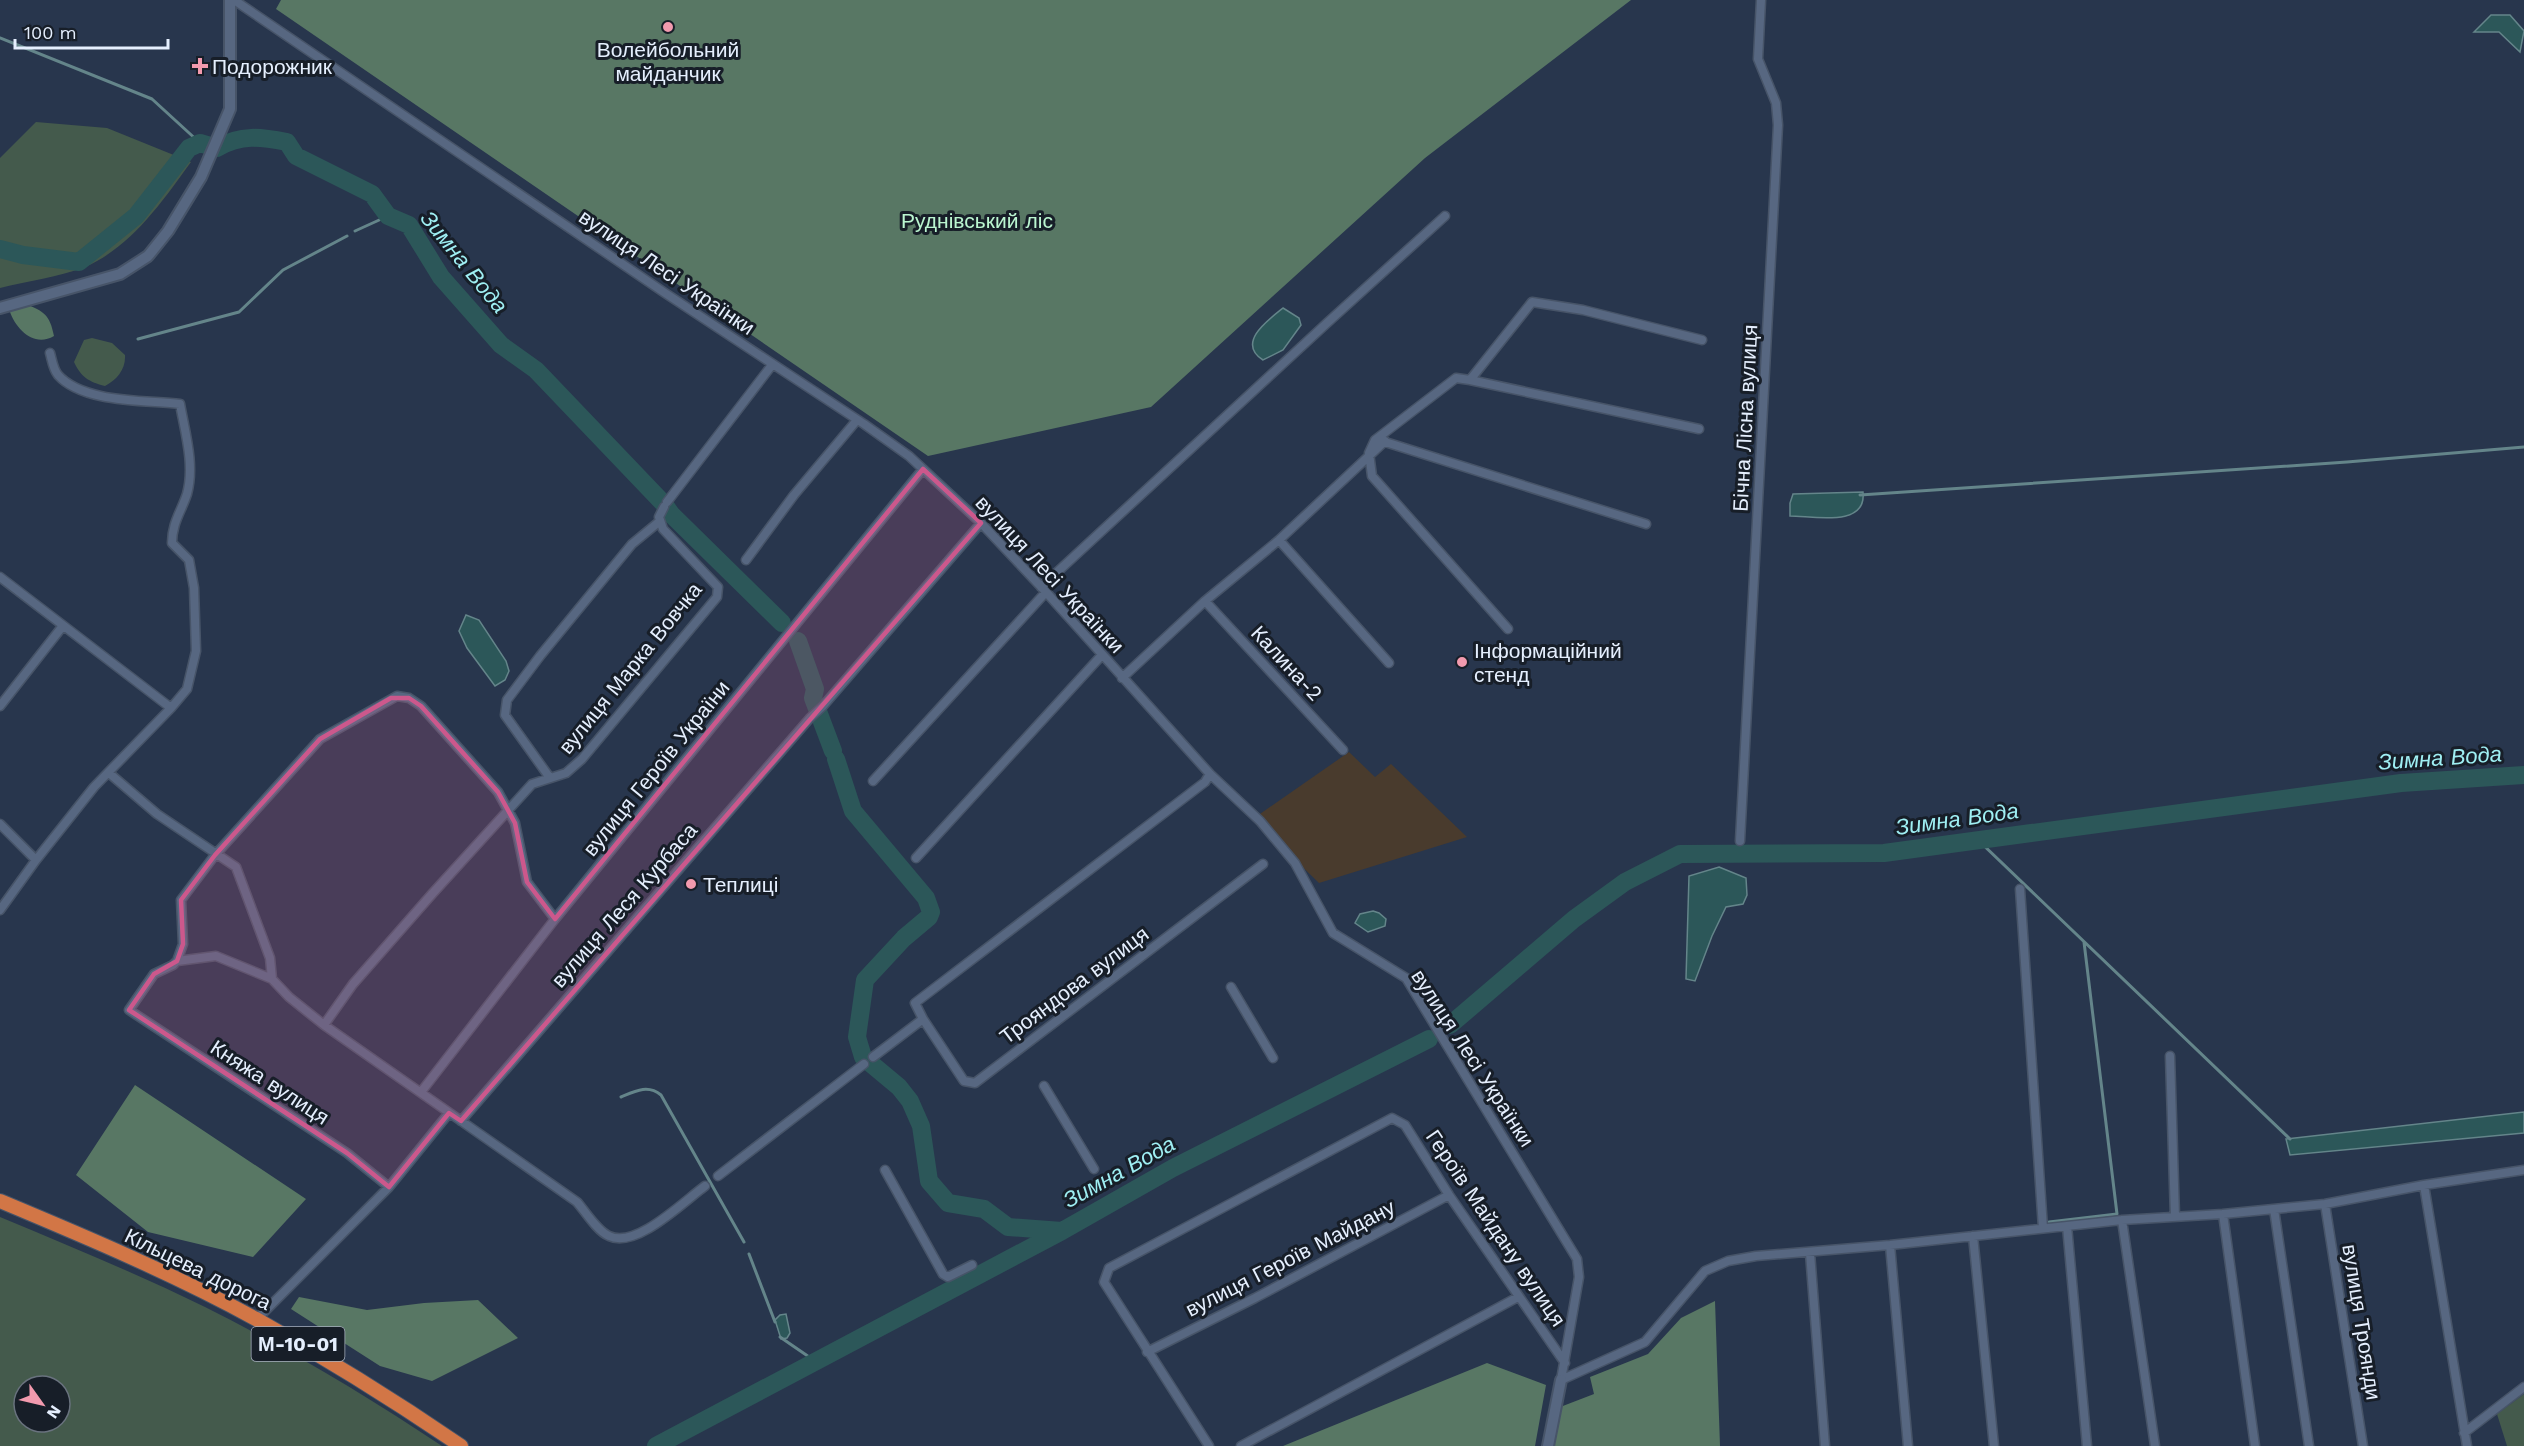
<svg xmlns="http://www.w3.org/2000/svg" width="2524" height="1446" viewBox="0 0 2524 1446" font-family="'Work Sans',sans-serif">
  <rect width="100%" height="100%" fill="#28364d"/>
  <path fill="#493b2d" d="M1349,752l26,25 16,-13 76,73 -148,46 -33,-32 -29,-35z"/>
  <path fill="#445a4c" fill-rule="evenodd" d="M36,122l71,6 84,34c-29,40 -60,85 -106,105 -26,10 -58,14 -85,21v-130z
    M92,338l20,5 13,12c1,14 -8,25 -20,31 -16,-4 -24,-9 -31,-24l10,-22z
    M0,1217c69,29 138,57 205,90 82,41 161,88 237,139h-442zM24,1386h36v36h-36z
    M2524,1394v52h-17l-10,-32z"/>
  <path fill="#587764" d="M281,0h1350l-206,158 -274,249 -223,49 -652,-447z
    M25,304c19,7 25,11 29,32 -20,12 -38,-7 -44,-24l1,-4z
    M135,1085l171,114 -53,58 -105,-25 -72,-57z
    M299,1297l68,13 57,-7 54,-3 40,38 -86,43 -52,-15 -89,-57z
    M1715,1301l5,145h-171l6,-37 39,-15 -4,-17 58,-23 33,-36z
    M1487,1363l59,22 -11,61h-252z"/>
  <path fill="#2c5759" stroke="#64858a" stroke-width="1.5" d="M2491,15h19l14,16 -4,21 -21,-20h-25z
    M1283,308l16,10 2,7 -18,25 -20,10c-27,-17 5,-40 20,-52z
    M1863,492c4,36 -50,24 -73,24v-13l3,-9z
    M466,615l13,5 27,41 3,10 -4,9 -10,6 -28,-38 -8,-17z
    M1719,867l27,11 1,17 -4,9 -17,3 -14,29 -17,45 -9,-2 3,-103z
    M1373,911l6,2 7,6 -1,7 -17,6 -13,-9 5,-9z
    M2524,1112v21l-234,22 -4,-16z
    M786,1314l4,19 -3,5 -6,1 -6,-19 5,-5z"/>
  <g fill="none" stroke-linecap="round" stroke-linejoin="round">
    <path stroke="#64858a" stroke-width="3" d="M0,38l152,61 48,44
      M355,231l33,-15
      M138,339l101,-27 44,-42 64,-34
      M1860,495l487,-33 177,-15
      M1978,840l312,299
      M621,1097c14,-6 27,-13 40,-2l83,147
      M2049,1222l68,-8 -33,-272
      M749,1254l26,68
      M780,1337l35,24"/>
    <path stroke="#2c5759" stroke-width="18" d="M0,249l23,6 56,7 57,-46 53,-68 11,-5 17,5c24,-14 44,-11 70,-6l9,14 76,38 16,22 21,9 32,52 60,68 35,25 128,134 7,10 111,109
      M798,641l17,48 -2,9 20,53
      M836,759l17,52 73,87 5,14 -2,5 -25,21 -39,42 -8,57 6,20 36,30 11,14 11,25 8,55 19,22 36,6 24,18 54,4 111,-63 256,-129
      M1450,1025l124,-106 51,-37 55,-28 204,-1 517,-70 123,-8
      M656,1446l406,-215"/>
    <g stroke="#475468" stroke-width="11">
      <path id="minor" d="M234,0l431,293 199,131 45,32 72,67 65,69 164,182 50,47 35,42 38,70 73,45 171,281 2,18 -18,103
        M1470,380l229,49
        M1382,441l264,83
        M667,502l105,-137
        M1279,540l110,123
        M746,560l48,-65 63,-75
        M0,577l171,131
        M1041,587l286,-264 118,-107
        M1205,601l138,149
        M1508,629l-136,-153 -3,-23 6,-13 81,-62 14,2 62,-78 51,8 119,30
        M1122,678l83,-77 74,-61 106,-99
        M0,706l62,-79
        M109,773l48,41 79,53 34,91 2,21 17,18 35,28 253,177c8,9 20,29 32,34 27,13 74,-34 96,-50
        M1210,774l-5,8 -290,221 8,16 41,62 11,2 288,-219
        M550,778l-45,-63 2,-15 33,-44 92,-112 28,-23
        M873,781l173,-189
        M0,824l36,36
        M1740,841l38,-716 -2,-22 -18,-44 3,-59
        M916,858l185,-202
        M2020,889l23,339
        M0,910l36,-50 58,-73 77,-79 16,-19 9,-38 -2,-63 -5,-28 -17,-17c0,-20 9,-31 15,-49 8,-29 -2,-62 -7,-90 -35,-4 -97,-1 -122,-29 -5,-6 -6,-15 -8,-22
        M177,961l39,-5 56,23
        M1231,987l42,71
        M324,1025l29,-41 79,-90 100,-110 34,-11 16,-14 135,-162 1,-10 -55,-58 -4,-12 5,-10
        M2170,1056l5,161
        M873,1057l50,-38
        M1044,1086l50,83
        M421,1092l134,-173 368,-450
        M461,1121l349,-403 13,-12 158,-183
        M885,1170l58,104 5,3 24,-12
        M718,1176l146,-112
        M2424,1185l43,261
        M389,1187l-42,-34 -218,-143 25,-36 19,-9 4,-4 6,-17 -2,-44 34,-45 105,-116 77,-43 12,2 12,8 77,86 17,31 12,59 28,37
        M2325,1204l38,242
        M2274,1209l35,237
        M2223,1214l32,232
        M2122,1220l33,226
        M2067,1226l20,220
        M1973,1236l21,210
        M1890,1245l18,201
        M1810,1253l15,193
        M256,1320l133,-133 60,-74
        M1147,1352l108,-54 194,-103
        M1561,1380l84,-38 60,-71 23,-10 28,-5 134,-11 232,-25 101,-6 102,-10 99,-19 100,-15
        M2464,1433l60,-46
        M1209,1446l-105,-164 5,-14 283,-150 13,7 44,70 116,168
        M1241,1446l277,-149"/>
    </g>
    <g stroke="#475468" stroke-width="14">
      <path id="tertiary" d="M0,308l120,-34 28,-18 20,-25 33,-54 29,-68v-109
        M1548,1446l13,-66"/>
    </g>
    <g stroke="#475468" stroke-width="16">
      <path id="trunk" d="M0,1201c86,36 174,73 256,118 70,39 139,82 205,127"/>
    </g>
    <use href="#minor" stroke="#576781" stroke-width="8"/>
    <use href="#tertiary" stroke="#576781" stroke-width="10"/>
    <use href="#trunk" stroke="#d27646" stroke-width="14"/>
  </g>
  <path fill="#cc588c" fill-opacity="0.2" stroke="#cc588c" stroke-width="4.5" stroke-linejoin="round" d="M923,469l58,54 -520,598 -12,-8 -60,74 -42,-34 -218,-143 25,-36 23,-13 6,-17 -2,-44 34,-45 105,-116 71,-41h18l12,8 77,86 17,31 12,59 28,37z"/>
  <g fill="#f29aae" stroke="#171e28" stroke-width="2">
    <circle cx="668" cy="27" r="6"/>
    <path d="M197 57h6v6h6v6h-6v6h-6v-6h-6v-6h6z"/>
    <circle cx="1462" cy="662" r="6"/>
    <circle cx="691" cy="884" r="6"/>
  </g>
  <g text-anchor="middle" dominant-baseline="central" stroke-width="6" stroke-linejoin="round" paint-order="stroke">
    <rect fill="#171e28" stroke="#a7b0be" stroke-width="1.5" x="251.5" y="1327" width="93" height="34" rx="4.5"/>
    <g font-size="20" font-weight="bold" fill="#e5effe">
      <text x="298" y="1344">М-10-01</text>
    </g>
    <g font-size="21" fill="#e5effe" stroke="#171e28" text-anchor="start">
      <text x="668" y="49" text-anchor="middle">Волейбольний<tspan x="668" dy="24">майданчик</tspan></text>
      <text x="212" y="66">Подорожник</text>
      <text x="1474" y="650">Інформаційний<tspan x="1474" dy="24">стенд</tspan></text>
      <text x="703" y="884">Теплиці</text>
    </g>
    <g font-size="21" fill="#baf5d0" stroke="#171e28">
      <text x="977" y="220">Руднівський ліс</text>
    </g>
    <g font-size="21" fill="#e5effe" stroke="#171e28">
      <text transform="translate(667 272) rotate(34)">вулиця Лесі Українки</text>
      <text transform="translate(1745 418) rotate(-87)">Бічна Лісна вулиця</text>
      <text transform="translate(1050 574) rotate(47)">вулиця Лесі Українки</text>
      <text transform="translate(1287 663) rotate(47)">Калина-2</text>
      <text transform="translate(630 668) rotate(-51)">вулиця Марка Вовчка</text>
      <text transform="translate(656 768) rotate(-51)">вулиця Героїв України</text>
      <text transform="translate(624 905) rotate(-49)">вулиця Леся Курбаса</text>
      <text transform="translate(1074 985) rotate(-37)">Трояндова вулиця</text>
      <text transform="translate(1473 1058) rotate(57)">вулиця Лесі Українки</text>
      <text transform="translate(270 1082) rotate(33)">Княжа вулиця</text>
      <text transform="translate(1496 1228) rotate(56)">Героїв Майдану вулиця</text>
      <text transform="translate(1290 1258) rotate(-27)">вулиця Героїв Майдану</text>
      <text transform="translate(198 1269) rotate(26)">Кільцева дорога</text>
      <text transform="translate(2362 1322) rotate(81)">вулиця Троянди</text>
    </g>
    <g font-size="22" font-style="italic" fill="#9feff3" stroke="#171e28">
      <text transform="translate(464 262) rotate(51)">Зимна Вода</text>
      <text transform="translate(2440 758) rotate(-4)">Зимна Вода</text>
      <text transform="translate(1957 819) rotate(-8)">Зимна Вода</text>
      <text transform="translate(1119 1172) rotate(-29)">Зимна Вода</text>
    </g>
  </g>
  <g transform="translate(42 1404) rotate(124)"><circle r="28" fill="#171e28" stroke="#69727e" stroke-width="1.5"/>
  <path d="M0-4.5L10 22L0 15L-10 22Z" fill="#f29aae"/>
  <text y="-9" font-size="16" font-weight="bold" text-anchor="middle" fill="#e5effe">N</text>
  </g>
  <path d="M15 39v9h153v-9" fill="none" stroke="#e5effe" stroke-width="3"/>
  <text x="24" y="39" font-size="18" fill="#e5effe" stroke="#171e28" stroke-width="4.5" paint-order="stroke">100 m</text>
</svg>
